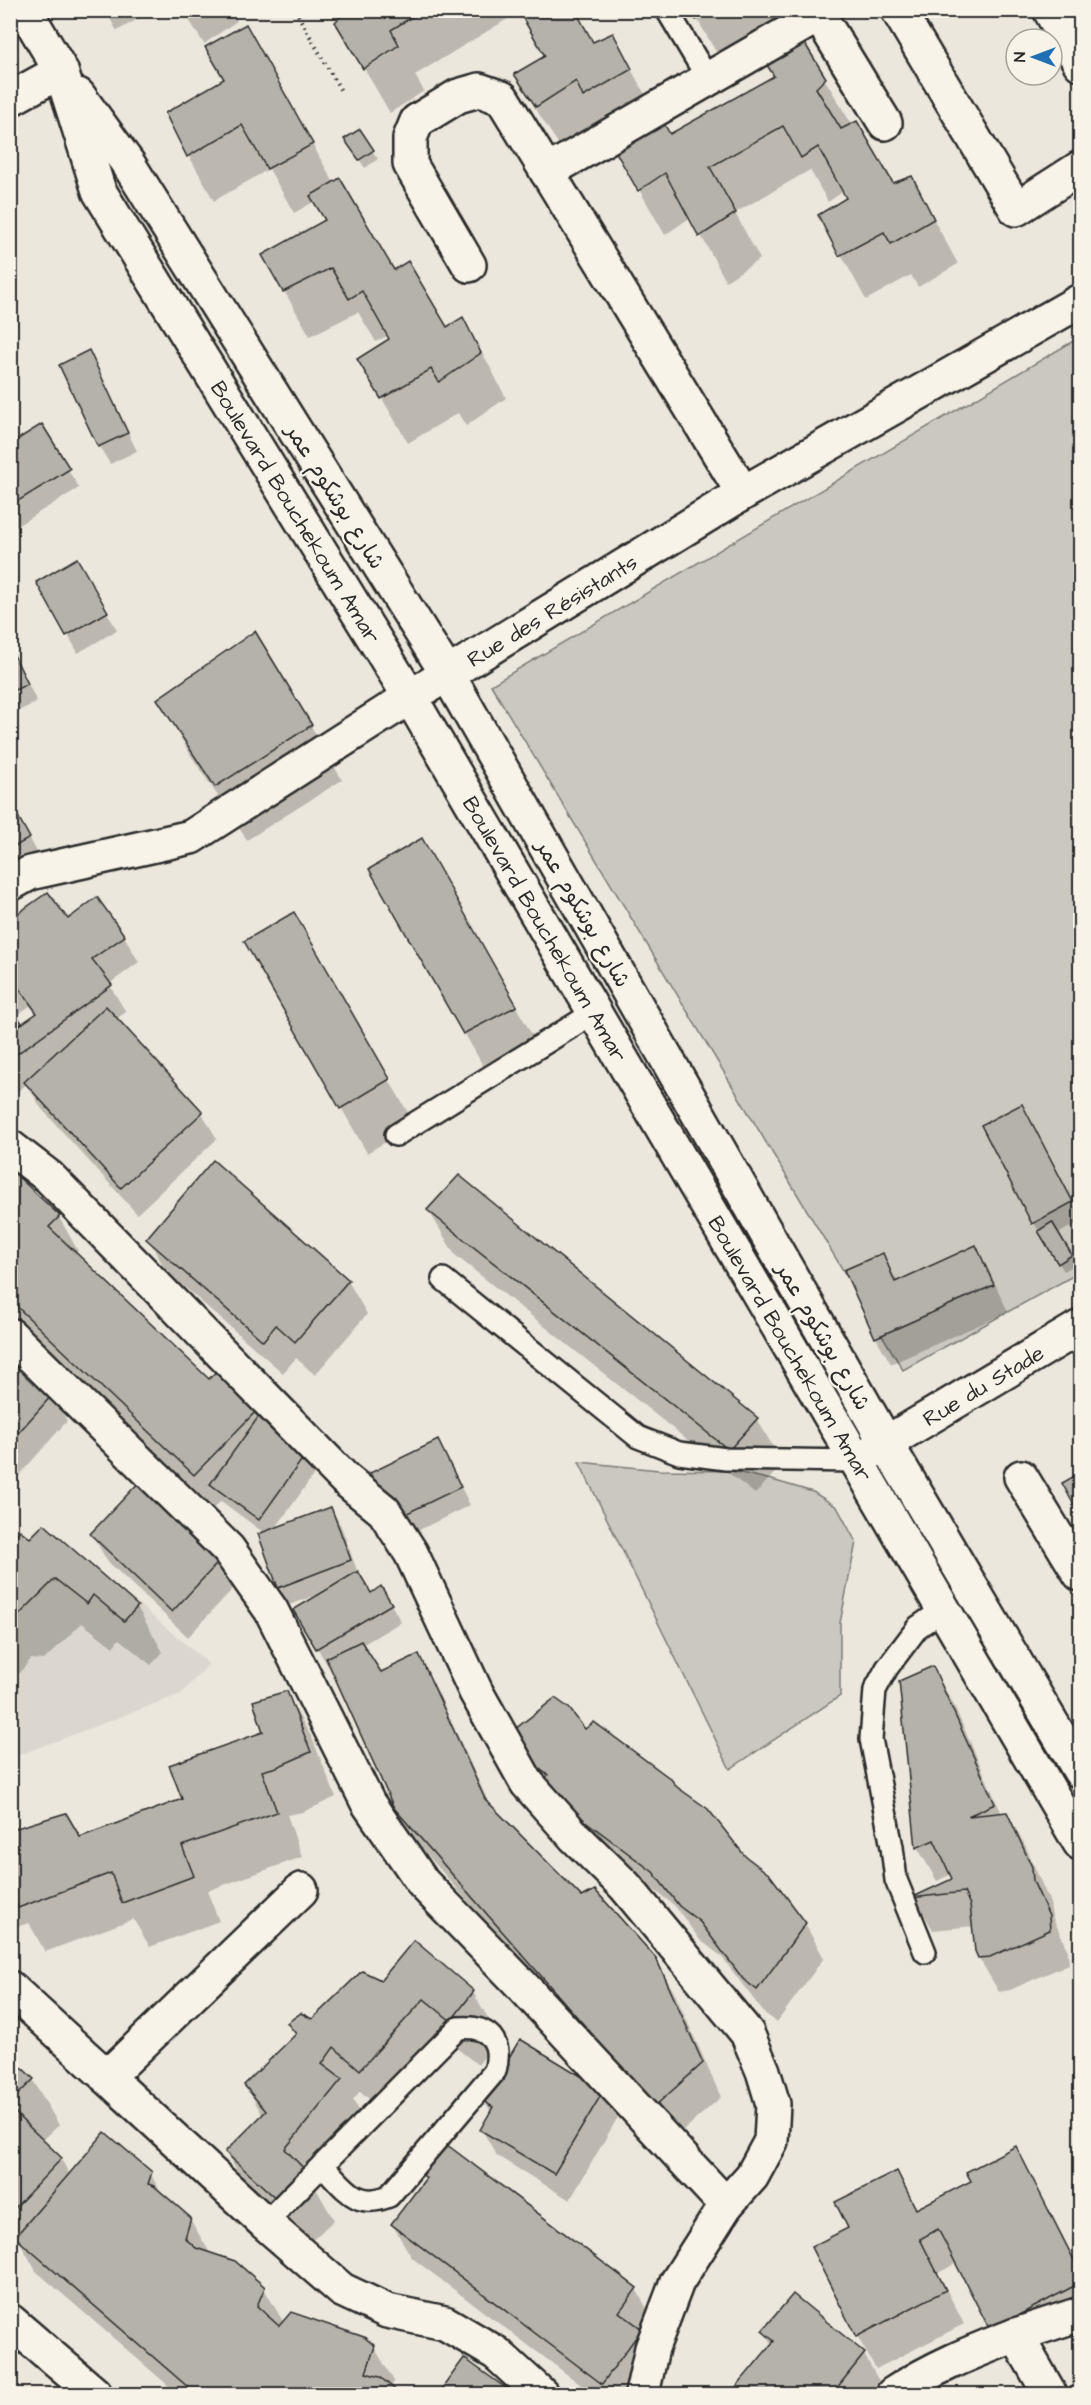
<svg xmlns="http://www.w3.org/2000/svg" width="1091" height="2405" viewBox="0 0 1091 2405" font-family="'Architects Daughter','Playpen Sans Arabic',sans-serif">
<rect width="100%" height="100%" fill="#ebe7dd"/>
<filter id="ink" filterUnits="userSpaceOnUse"><feTurbulence type="fractalNoise" baseFrequency=".0167" numOctaves="2"/><feDisplacementMap in="SourceGraphic" scale="12" xChannelSelector="R" yChannelSelector="G"/><feConvolveMatrix kernelMatrix="1 2 1 2 8 2 1 2 1" color-interpolation-filters="sRGB"/></filter>
<g filter="url(#ink)">
<!-- built -->
<path fill="#dbd7ce" d="M44 1524 209 1664 181 1694 11 1758V1541L20 1530 30 1538Z"/>
<!-- green -->
<g fill="#cbc8bf" stroke="#7b7a75" stroke-width="1.5">
<path d="M10 37C17 48 19 60 11 71Z"/>
<path d="M1080 337V1272L903 1370 491 685Z"/>
<path d="M579 1462 659 1470 732 1471 772 1480 813 1492 837 1507 856 1542 840 1623V1696L730 1769Z"/>
</g>
<!-- shadow -->
<g fill="#0003" fill-rule="evenodd">
<path d="M105 10H154L117 31Z"/>
<path d="M183 10H231L237 21 204 44Z"/>
<path d="M342 10H573L593 44 612 35 656 114 563 151 542 119 516 75 546 57 519 12 415 75 424 91 390 113 337 22 344 15Z"/>
<path d="M692 10H814L799 36 852 125 892 185 911 178 958 264 918 287 911 275 866 300 820 215 848 199 844 191 828 202 810 170 735 213 760 259 726 281 691 217 665 235 615 147 670 136 775 77 763 56 723 64Z"/>
<path d="M271 71 334 183 393 272 446 329 462 319 488 363 506 398 466 426 458 413 408 443 359 359 391 339 389 335 376 342 358 312 310 336 264 256 326 221 315 201 294 213 269 169 214 201 189 156 167 114Z"/>
<path d="M359 131 378 159 365 168 351 148Z"/>
<path d="M88 352 137 451 110 464 99 446Z"/>
<path d="M42 426 79 488 10 530V446Z"/>
<path d="M77 560 117 630 78 653 38 582Z"/>
<path d="M10 647 37 702 10 715Z"/>
<path d="M159 699 311 726 342 780 247 840 190 754Z"/>
<path d="M10 802 48 872 10 892Z"/>
<path d="M371 869 447 884 541 1051 490 1078Z"/>
<path d="M294 914 415 1125 367 1153 246 941Z"/>
<path d="M10 921H67L124 936 139 962 109 984 126 1012 116 1019 202 1113 217 1139 137 1214 41 1108 27 1084 10 1097ZM30 1006 37 1015 22 1026 16 1016Z"/>
<path d="M1032 1123 1080 1217V1222L1057 1234 1076 1264 1064 1271 1034 1223 983 1126Z"/>
<path d="M10 1171 59 1217 78 1251 75 1253 209 1381 218 1372 320 1466 275 1529 331 1509 341 1526 359 1576 371 1595 391 1604 401 1622 362 1645 380 1673 418 1656 437 1690 491 1808 581 1898 655 1959 675 1994 721 2097 675 2138 416 1842 396 1807 330 1664 328 1666 295 1610 320 1594 289 1605 279 1587 264 1533 221 1501 214 1508 10 1314Z"/>
<path d="M459 1177 757 1419 783 1464 755 1494 455 1255 429 1211Z"/>
<path d="M148 1239 348 1281 367 1314 315 1375 296 1358 283 1373 167 1272Z"/>
<path d="M975 1247 990 1273 1008 1312 891 1364 876 1338 846 1271 882 1255 898 1282Z"/>
<path d="M10 1357 52 1395 67 1421 15 1480 10 1476Z"/>
<path d="M438 1442 470 1505 405 1537 372 1474Z"/>
<path d="M1080 1474V1513L1064 1484Z"/>
<path d="M45 1526 137 1607 163 1652 151 1665 119 1639 113 1647 82 1623 44 1660 31 1659 10 1684V1544L30 1540Z"/>
<path d="M92 1534 225 1555 240 1581 188 1637 107 1561Z"/>
<path d="M932 1668 952 1701 1002 1814 1007 1813 1026 1847 1050 1903 1052 1916 1068 1951 1069 1964 1010 1990 999 1992 979 1958 974 1926 933 1930 915 1898 954 1880 952 1874 937 1881 917 1847Z"/>
<path d="M286 1693 312 1738 336 1797 303 1812 287 1815 302 1857 207 1891 219 1921 150 1947 133 1919 45 1952 29 1923 10 1929V1832L80 1839 184 1800 265 1733Z"/>
<path d="M585 1732 676 1788 744 1857 805 1924 824 1958 777 2022 764 2013 721 1956 700 1940 674 1905 561 1820 532 1767Z"/>
<path d="M381 1982 473 1992 499 2037 478 2065 450 2043 387 2114 360 2091 353 2100 367 2124 315 2187 334 2220 306 2246 252 2197 227 2153 263 2116 246 2086 297 2036 289 2023 312 2021Z"/>
<path d="M10 2059 33 2080 59 2125 42 2141 61 2159 70 2175 150 2173 163 2196 190 2219 210 2253 263 2287 284 2323 374 2347 394 2381 391 2389 397 2394H178L36 2271 17 2237 20 2233 10 2222Z"/>
<path d="M603 2091 618 2117 570 2200 497 2156 482 2130 491 2113 485 2101Z"/>
<path d="M1016 2148 1080 2271V2326L1010 2362 957 2263 938 2273 964 2324 876 2369 857 2336 850 2228 896 2173 918 2210 973 2182Z"/>
<path d="M392 2224 636 2289 655 2323 638 2394H593L412 2258Z"/>
<path d="M793 2296 864 2354 879 2381 868 2394H731L772 2345 764 2332Z"/>
<path d="M465 2360 512 2394H440Z"/>
</g>
<!-- building -->
<g fill="#b5b2ab" stroke="#2b2b2b" stroke-width="1.5">
<path d="M340 10H423L391 30 399 45 363 69 335 22 342 15Z"/>
<path d="M518 10H575L593 42 613 33 632 69 583 97 576 81 536 107 514 74 545 56Z"/>
<path d="M690 10H712L696 20Z"/>
<path d="M246 24 313 144 267 169 242 125 187 157 165 113 224 79 205 47Z"/>
<path d="M799 34 826 78 816 88 841 129 857 121 893 183 912 176 934 219 891 244 884 232 839 256 818 215 846 198 818 147 801 158 783 126 710 167 736 213 699 237 665 173 638 191 613 147 661 118 670 134 774 76 761 56Z"/>
<path d="M360 129 374 150 359 160 344 139Z"/>
<path d="M340 178 394 270 408 261 447 327 463 317 481 353 439 382 431 369 381 399 357 359 389 339 362 291 349 299 331 268 283 292 262 255 325 220 310 196Z"/>
<path d="M89 350 128 433 98 447 59 365Z"/>
<path d="M42 424 70 469 10 506V444Z"/>
<path d="M77 558 108 612 66 636 36 582Z"/>
<path d="M255 631 312 725 215 787 157 699Z"/>
<path d="M10 647 28 684 10 692Z"/>
<path d="M10 802 30 838 10 849Z"/>
<path d="M422 838 517 1006 463 1034 369 869Z"/>
<path d="M48 892 68 919 97 897 125 936 92 959 112 985 10 1059V1032L37 1013 14 981 10 983V919Z"/>
<path d="M294 912 390 1079 340 1109 244 941Z"/>
<path d="M10 1006 22 1023 10 1031Z"/>
<path d="M106 1006 203 1112 121 1188 24 1082Z"/>
<path d="M1022 1104 1073 1202 1032 1224 981 1125Z"/>
<path d="M213 1160 349 1280 295 1342 276 1325 263 1341 146 1239Z"/>
<path d="M10 1169 60 1216 49 1227 209 1379 218 1369 259 1408 194 1475 10 1300Z"/>
<path d="M459 1175 758 1418 729 1450 427 1210Z"/>
<path d="M1052 1222 1072 1255 1058 1264 1038 1231Z"/>
<path d="M976 1245 994 1285 875 1338 844 1270 883 1253 895 1282Z"/>
<path d="M10 1355 53 1394 10 1442Z"/>
<path d="M262 1412 311 1447 259 1520 210 1484Z"/>
<path d="M438 1440 461 1487 393 1520 370 1473Z"/>
<path d="M1080 1473V1516L1062 1483Z"/>
<path d="M144 1477 226 1554 172 1612 90 1534Z"/>
<path d="M331 1507 351 1560 278 1588 258 1534Z"/>
<path d="M44 1524 138 1606 124 1621 93 1595 87 1604 55 1579 18 1616 10 1615V1541L20 1530 30 1538Z"/>
<path d="M358 1571 371 1593 381 1586 392 1604 316 1649 293 1610Z"/>
<path d="M361 1641 381 1672 419 1654 485 1799 582 1897 595 1890 656 1958 703 2063 655 2106 394 1808 326 1658Z"/>
<path d="M933 1666 995 1804 968 1816 1007 1812 1032 1867 1033 1881 1049 1916 1050 1930 990 1957 978 1958 975 1951 970 1905 964 1892 911 1898 952 1879 934 1840 916 1848 899 1681Z"/>
<path d="M287 1691 311 1752 277 1767 262 1771 277 1812 182 1846 194 1876 122 1903 111 1873 18 1908 10 1890V1830L66 1813 80 1837 182 1799 169 1765 263 1732 253 1701Z"/>
<path d="M555 1698 569 1708 585 1729 594 1722 671 1779 677 1787 708 1809 745 1856 770 1875 806 1923 757 1990 743 1979 700 1922 679 1906 653 1872 539 1786 548 1775 535 1766 510 1733Z"/>
<path d="M414 1940 474 1991 451 2021 424 1999 360 2070 334 2047 322 2064 342 2079 285 2149 309 2174 280 2202 225 2152 266 2111 244 2085 296 2034 287 2023 301 2013 312 2019 362 1971 381 1980Z"/>
<path d="M520 2039 604 2090 554 2174 480 2130 493 2107 483 2101Z"/>
<path d="M10 2057 34 2079 10 2102Z"/>
<path d="M10 2106 21 2119 62 2158 12 2211 10 2209Z"/>
<path d="M105 2132 152 2172 148 2184 154 2186 191 2218 185 2238 196 2248 235 2261 265 2287 257 2306 279 2326 291 2312 364 2337 375 2346 366 2373 380 2377 400 2394H196L15 2237Z"/>
<path d="M446 2144 637 2288 619 2312 642 2329 602 2384 391 2224 426 2178 423 2175Z"/>
<path d="M1016 2146 1080 2272V2283L990 2330 938 2229 920 2239 946 2290 856 2337 811 2247 848 2228 835 2202 897 2171 916 2209 971 2181 966 2172Z"/>
<path d="M793 2294 865 2353 832 2394H730L774 2341 762 2331Z"/>
<path d="M464 2358 514 2394H438Z"/>
</g>
<g fill="none" stroke-linecap="round" stroke-linejoin="round">
<!-- service casing -->
<g stroke="#2b2b2b" stroke-width="26">
<g id="service">
<path d="M667 10 708 79"/>
<path d="M396 1135 595 1012"/>
<path d="M443 1279 638 1437 679 1453 726 1459 856 1461"/>
<path d="M925 1952 896 1880 892 1847 871 1739 875 1690 887 1668 918 1627 944 1609"/>
<path d="M265 2223 458 2028C489 2025 503 2041 495 2071L389 2196C355 2210 345 2187 322 2165"/>
</g>
</g>
<!-- minor casing -->
<g stroke="#2b2b2b" stroke-width="38">
<g id="minor">
<path d="M898 10 1016 209 1080 168"/>
<path d="M1050 10 1080 63"/>
<path d="M10 99 61 71"/>
<path d="M547 172 819 15 885 123"/>
<path d="M469 265 410 164V138L417 121 458 96 479 90 502 98 743 493"/>
<path id="s1" d="M10 884 30 873 191 837 410 697 743 493 1080 301"/>
<path d="M10 1147 49 1177 345 1479 384 1511 411 1553 476 1692 527 1783 575 1837 625 1886 747 2033 763 2071 773 2104 771 2141 752 2176 726 2205 677 2282 652 2348 642 2394"/>
<path d="M10 1335 228 1549 271 1610 368 1803 423 1883 516 1979 726 2205"/>
<path id="s2" d="M861 1458 1080 1327"/>
<path d="M1021 1477 1080 1574"/>
<path d="M10 1988 107 2077 301 1890"/>
<path d="M107 2077 265 2223 342 2290 387 2311 445 2323 496 2353 541 2394"/>
<path d="M893 2394C932 2368 972 2352 1016 2335"/>
<path d="M1050 2394 1016 2335 1080 2314"/>
</g>
</g>
<!-- tertiary casing -->
<g stroke="#2b2b2b" stroke-width="38">
<g id="tertiary">
<path id="s3" d="M25 10 61 71 99 191 410 697 1080 1843"/>
<path d="M78 95 129 165 448 675 886 1443 1080 1771"/>
</g>
</g>
<!-- primary casing -->
<g stroke="#2b2b2b" stroke-width="38">
<path id="primary" d="M10 2321 95 2394"/>
</g>
<!-- path -->
<path stroke="#2b2b2b" stroke-width="4" stroke-dasharray="1.5 4.5" stroke-linecap="butt" d="M295 10 341 91"/>
<!-- service -->
<use href="#service" stroke="#f7f3e8" stroke-width="21"/>
<!-- minor -->
<use href="#minor" stroke="#f7f3e8" stroke-width="33"/>
<!-- tertiary -->
<use href="#tertiary" stroke="#f7f3e8" stroke-width="33"/>
<!-- primary -->
<use href="#primary" stroke="#f7f3e8" stroke-width="33"/>
</g>
</g>
<g text-anchor="middle" stroke-width="4.5" stroke-linejoin="round" paint-order="stroke">
<!-- street labels -->
<g font-size="22" fill="#2b2b2b" stroke="#f7f3e8">
<text transform="translate(336 496) rotate(58)" y="8">شارع بوشكوم عمر</text>
<text dy="8" stroke="none"><textPath href="#s3" startOffset="573">Boulevard Bouchekoum Amar</textPath></text>
<text dy="8" stroke="none"><textPath href="#s1" startOffset="614">Rue des Résistants</textPath></text>
<text transform="translate(584 913) rotate(60)" y="8">شارع بوشكوم عمر</text>
<text dy="8" stroke="none"><textPath href="#s3" startOffset="1059">Boulevard Bouchekoum Amar</textPath></text>
<text transform="translate(824 1336) rotate(60)" y="8">شارع بوشكوم عمر</text>
<text dy="8" stroke="none"><textPath href="#s3" startOffset="1545">Boulevard Bouchekoum Amar</textPath></text>
<text dy="8" stroke="none"><textPath href="#s2" startOffset="142">Rue du Stade</textPath></text>
</g>
</g>
<!-- margin -->
<rect width="1091" height="2405" fill="none" stroke="#f7f3e8" stroke-width="36"/>
<rect x="18" y="18" width="1055" height="2369" fill="none" stroke="#2b2b2b" stroke-width="2" filter="url(#ink)"/>
<!-- north arrow -->
<g transform="translate(1034 57) rotate(270)"><circle r="28" fill="#f7f3e8" stroke="#a5a39c" stroke-width="1.5"/>
<path d="M0-4.5L10 22L0 15L-10 22Z" fill="#1f6fb2"/>
<text y="-9" font-size="16" font-weight="bold" text-anchor="middle" fill="#2b2b2b">N</text>
</g>
</svg>
